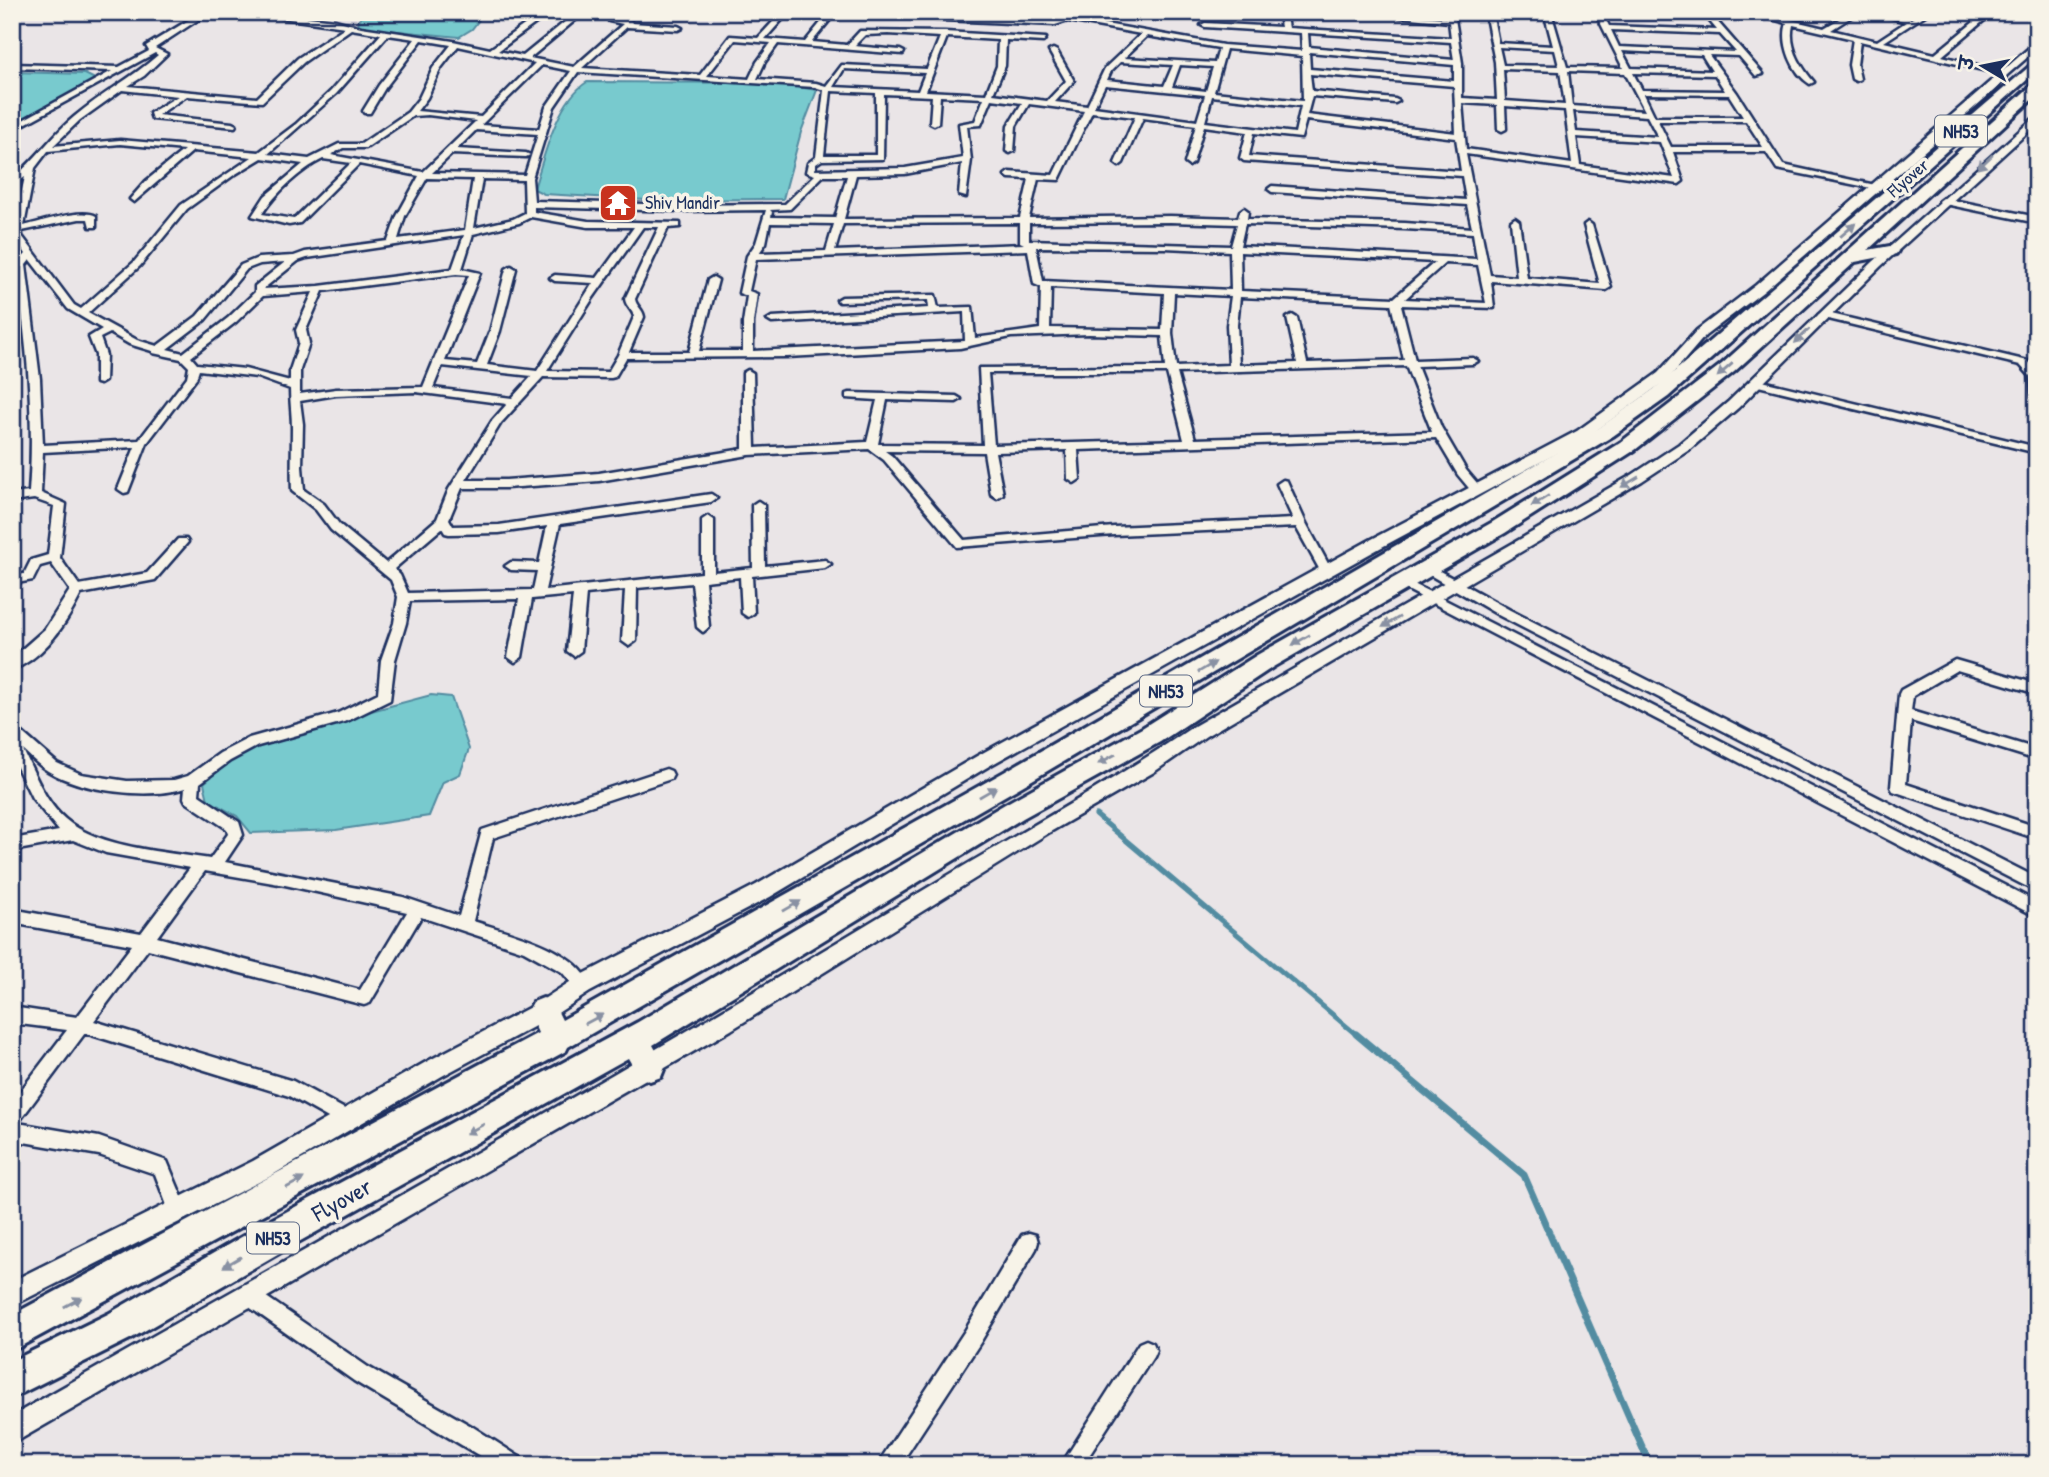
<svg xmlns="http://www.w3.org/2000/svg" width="2049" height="1477" viewBox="0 0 2049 1477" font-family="'Patrick Hand','Playpen Sans Deva',sans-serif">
<rect width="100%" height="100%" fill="#eae5e7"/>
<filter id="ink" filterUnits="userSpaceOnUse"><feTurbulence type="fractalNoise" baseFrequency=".0143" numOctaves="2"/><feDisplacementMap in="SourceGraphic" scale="14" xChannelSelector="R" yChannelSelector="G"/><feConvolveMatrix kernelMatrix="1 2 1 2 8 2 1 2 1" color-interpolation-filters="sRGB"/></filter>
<g filter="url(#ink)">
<!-- water -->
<g fill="#78cace" stroke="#538ca1" stroke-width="2">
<path d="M366 12H485L472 29 459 37 367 28 359 25 358 21Z"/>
<path d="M12 72 85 74 97 80 12 124Z"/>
<path d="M587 82 772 83 817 90 801 132 783 199 647 200 544 194 534 189C544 156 557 101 587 82Z"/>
<path d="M431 695 451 697 469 749 460 774 443 782 429 816 336 830 251 833 237 816 208 800 204 783 235 756 293 732Z"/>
</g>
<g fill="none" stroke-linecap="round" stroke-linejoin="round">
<!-- stream-far1 -->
<path stroke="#538ca1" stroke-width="5" d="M1096 815 1358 1036"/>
<!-- stream -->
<path stroke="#538ca1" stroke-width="7" d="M1356 1034 1524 1175 1650 1465"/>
<!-- minor casing -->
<g stroke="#1b2f5e" stroke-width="5">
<g id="minor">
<path d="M93 12H124L94 16 91 14Z"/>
<path d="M202 12H210L155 48 167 54 144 76 128 86 257 98 298 58 345 27 239 12H264L335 20 361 27 453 41 490 49 543 12H551L498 51 523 56 577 12H585L530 58 574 67 623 24 609 21 616 12H623L618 19 631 21 632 23 678 26 682 28 678 30 627 27 582 68 700 75 730 36 758 38 782 12H789L765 39 805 42 827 15 808 12H863L1055 21C1065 20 1068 12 1078 12L1072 18 1223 45 1302 51 1301 33 1205 27 1201 25 1205 23 1281 27 1278 12H1285L1288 28 1451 38 1449 22 1353 12 1448 18V12H1454L1462 63V98L1497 100 1495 62 1485 12H1492L1498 43 1553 46 1544 12H1551L1567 67 1623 68 1595 12H1602L1609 26 1717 30 1702 12H1709L1763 74 1756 76 1739 56 1709 55 1737 93 1783 165 1880 186 1876 189 1777 169 1766 152H1673L1683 181 1679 184 1466 154 1490 275 1517 277 1511 221 1515 218 1519 221 1527 278 1600 284 1584 225 1588 222 1592 225 1611 287 1606 290 1491 281 1494 308 1401 305 1415 360 1473 358 1478 361 1473 364 1417 366 1441 427 1466 470 1483 490 1481 493H1473L1458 475 1436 438 1078 450 1080 479 1074 483 1068 479 1067 450 995 452 1003 494 997 498 991 494 984 452 885 451 892 456 964 540 1114 527 1293 519 1277 484 1283 480 1287 481 1306 523 1332 571 1326 575 1322 574 1296 527 1114 535 957 547 884 460 869 449 749 455 599 481 506 488H462L449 519 453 526 499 525 711 494 717 498 711 502 560 524 545 590 702 573V520L708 516 714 520V572L753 568 752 505 758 501 764 505 765 566 825 560 831 564 825 568 752 576 754 613 748 617 742 613 740 577 705 581 709 627 703 632 697 627 692 583 637 588 636 641 629 646 622 641 625 590 586 594 581 651 574 656 567 651 573 595 532 599 522 657 515 662 508 657 519 599 410 601 406 623 395 660 390 700 347 721 258 746 230 761 200 783 199 795 239 822 243 835 225 862 403 897 459 916 482 830 666 769 671 771 673 775 671 779 493 838 473 921C510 933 574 947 591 985L589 990 583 992 577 990 562 972 524 951 421 917 370 1003 364 1005 148 949 94 1021 293 1081 352 1113 355 1119 352 1125 346 1128 289 1096 85 1033 18 1123 99 1137 167 1161 187 1209 185 1216 178 1218 171 1216 155 1174 99 1155 12 1140V1102L67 1030 12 1023V1007L77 1017 132 945 12 923V909L141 933 190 868 106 853 73 840 12 851V839L59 831 32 798 12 757V727L17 728 57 763 81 774 127 781 174 780 188 776 220 753 249 738 338 713 378 693 381 660 394 623 398 597 391 580 331 530 316 510 292 491C291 470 292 449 292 428 292 415 290 402 290 389L257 377 199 370 196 379 147 443 128 492 124 493 118 489 135 447 43 452 41 493 66 504 60 558 79 585 147 573 178 539H186L188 542 155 580 81 594C67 623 44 658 12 670V658L45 629 70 590 51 563 40 566 33 580 12 584V576L24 574 31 560 48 555 54 506 34 499 12 502V494L29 492C35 415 26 340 16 264L26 254 12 234 25 177 12 186V179C36 160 51 136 74 117 101 94 132 78 158 55L155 53 12 131V126L112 71 12 68V64L119 67 149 51 146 46ZM834 15 1055 25 1068 21 1141 34 1105 68 1087 106 1055 102 1074 81 1057 51 1053 49 1049 51 1066 81 1047 101 993 94 1005 66 1006 40 1043 42 1046 38 945 32 860 31 847 45 812 42ZM351 29 381 34 331 91 296 124 259 152 120 140 53 146 80 120 122 90 178 96 150 113 152 119 235 127 236 125 232 123 158 115 187 96 262 102 304 62ZM1611 30 1720 34 1736 52 1619 47ZM1308 33 1451 42 1454 60 1309 47ZM888 34 940 37 927 69 842 65 826 86 816 83 757 79 765 62 778 44 903 54 904 52 900 50 854 46 865 35ZM388 35 415 39 379 85 363 111 364 113H370L385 88 422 40 451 45 433 68 419 98 408 112 361 144H339L309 159 268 154 336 94ZM1147 36 1219 48 1215 63 1124 58ZM947 37 998 40 997 66 986 94 926 91ZM735 40 771 43 757 62 749 79 707 76ZM458 46 535 63 481 117 417 111 427 98 441 68ZM1499 47 1555 50 1559 66 1503 65ZM1226 49 1302 56 1303 101 1214 92ZM1622 51 1702 55 1712 71 1631 68ZM1309 52 1454 65V81L1310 69ZM1120 62 1173 65 1164 86 1107 80 1111 71ZM542 65 571 71 546 107 539 129 481 125ZM1180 65 1213 67 1206 91 1172 87ZM844 69 925 73 918 91 833 87ZM1503 69 1560 71 1565 105 1505 101ZM1568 71 1625 73 1645 111 1572 106ZM578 72 815 87 824 90 816 157 808 163 806 172 815 175 785 204 680 205 534 201 532 178 554 107ZM1633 73 1715 75 1725 91 1642 90ZM1310 74 1454 86 1456 133 1307 115 1312 96 1395 103 1399 101 1395 99 1312 91ZM1105 85 1205 95 1197 121 1094 107ZM831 91 876 93V155H824ZM884 94 932 96 930 123 934 125 938 123 940 96 984 98 975 121 959 124 963 158 905 168 815 170 816 164 822 160 883 159ZM1644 94 1729 95 1743 117H1655ZM1212 96 1301 106 1295 133 1205 122ZM992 99 1022 103 1008 126 1006 151 1010 153 1014 151 1016 126 1029 104 1084 111 1053 175 1009 172 1005 175 1009 178 1029 179 1020 218 844 219 856 175 905 174 962 163 959 195 966 197 971 160 967 126 981 125ZM1462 103 1497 105 1498 129 1502 131 1506 129 1505 106 1565 110 1572 164 1466 149ZM1573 111 1647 116 1658 137 1576 132ZM1092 112 1135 117 1115 163 1119 166 1123 163 1143 118 1196 125 1185 163 1189 166 1193 163 1204 126 1247 132 1240 158 1244 161 1462 176 1466 200 1272 186 1268 189 1272 192 1467 205 1472 228 1405 223 1247 219 1248 211 1244 208 1240 211 1238 218 1170 216 1029 218 1038 179 1059 180ZM428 115 476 121 423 172 331 155 343 148H366L413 116ZM1306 120 1456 138 1461 171 1249 156 1254 133 1301 138ZM1658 121H1746L1763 147H1671ZM476 130 538 134 525 175 432 173 452 154 526 157 530 155 526 153 457 149ZM1576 137 1660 142 1674 178 1580 165ZM120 144 184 150 146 181 130 199 134 202 193 151 252 157 181 205 134 262 81 309 74 305 22 236V231L79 219H88L90 227H96V216C82 208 41 222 24 226L35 168 48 151ZM262 158 303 164 265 196 252 216 289 225 300 223 359 164 419 176 397 216 388 241 305 252 294 256 258 258 241 265 197 316 157 346 137 340 88 313 140 266 187 209 234 175ZM323 159 351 163 294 219 262 214C276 193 300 170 323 159ZM823 176H847L835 218 771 217 772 212 770 210 790 209ZM427 178 473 179 465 230 398 239 405 216ZM482 179 524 180 525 213 513 219 474 228ZM534 207 680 211 766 210 756 243 747 256 739 293 747 296 743 323V351H699L718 280 713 277 708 280 689 352H629L644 317C643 309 636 306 635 299L668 228 680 227V223L588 221 534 212ZM531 217 588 227H634L597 278 555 275 550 278 555 281 593 283 537 371 487 365 500 331 516 269 511 266 506 269 490 331 477 364 445 361 480 273 462 269 473 234 519 223ZM1170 222 1237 224 1231 246 1029 240V223ZM770 223 834 224 826 251 759 253 766 243ZM1020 223V242L1024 244 835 251 843 224ZM1245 224 1405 229 1473 233 1477 259 1240 246ZM643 227H659L625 299C626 307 633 310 634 317L618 355 608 372 547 371 593 298ZM464 235 452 269 319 286 263 289 298 261 307 258ZM1036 247 1165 248 1230 251 1231 290 1043 281ZM1028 250 1034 284 1041 287 1040 329 975 338 972 307 938 308 935 295 842 297 837 300 839 302 928 300 929 308 772 317 767 320 772 323 964 312 965 341 753 351V323L757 294 749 291 756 259ZM1240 252 1435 262 1394 298 1241 291ZM30 260 68 309 102 329 89 337 96 355V383L100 384 105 381 106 355 100 338 110 333 129 344 152 351 153 353 181 359 189 367 187 377 139 440 43 445 40 379 26 265ZM285 262 255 286V292L228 318 183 353 167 349 205 320 247 269 260 264ZM1445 263 1478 265 1486 303 1405 299ZM456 274 469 275 423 387 336 389 300 394V370L309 343 306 330 323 291ZM1051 287 1164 293 1162 330 1050 328ZM313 292 296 330 299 343 290 370V381L245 369 197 364 191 357 236 322 263 296ZM1174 293 1231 296 1227 325 1229 365 1176 367 1172 333ZM1240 297 1391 304 1404 360 1307 363 1297 318 1292 315 1287 318 1297 363 1239 365 1237 325ZM1089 334 1162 336 1165 367 979 368 983 445 878 444 887 400 956 402 961 399 956 396 850 393 846 394V398L877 400 867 442 755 448 753 373 748 370 743 373V449L599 473 506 480H466L501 423 543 377 611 378 615 377 626 358 787 357 960 348 1011 337ZM442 366 532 376 512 398 433 388ZM1406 366 1432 432 1195 439 1177 373ZM988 373H1167L1184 440 994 445ZM416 392 507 404 492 421 449 489 437 519 386 563 339 524 324 504 304 490 302 467 303 424 300 401 336 395ZM547 526 539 563 511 562 505 566 511 570 537 571 533 590 408 593 400 575 394 569 442 528 445 533 449 534 499 533ZM23 750C31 757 39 766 48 771 81 791 148 800 185 788L184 798 186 802 227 829 228 834 210 859C168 852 98 848 65 819 45 802 35 774 23 750ZM205 871 285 885 407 912 360 990 157 937Z"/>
<path d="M1745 12H1758L1824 28 1851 12H1859L1831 30 1877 41 1906 22 1873 12H1885L1911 19 1922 12H1930L1884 42 1935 54 1986 12H1994L1942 56 2008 73 2004 75 1860 41 1857 65 1860 79 1856 81 1852 79 1849 65 1853 39 1793 25C1788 46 1800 66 1814 82L1810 84C1793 74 1780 43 1787 23Z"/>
<path d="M1943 198 2037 217V223L1940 203 1939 201Z"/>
<path d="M1823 312 2028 361 2037 371V401L2032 398 2030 376 2020 365 1820 317 1818 315Z"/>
<path d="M1754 379 2037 447V453L1750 384 1749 382Z"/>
<path d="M1427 564 1510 610 2037 878V892L1500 616 1423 571 1421 568 1423 565Z"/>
<path d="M1402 578 2037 902V917L1398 585 1396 582 1398 579Z"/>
<path d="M1955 660 2037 684V694L1957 670 1913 696 1911 711 2037 749V760L1911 721 1906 784 2037 827V839L1893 791 1891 787 1899 694 1901 690Z"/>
<path d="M1029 1233 1036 1235 1038 1242 1036 1249 980 1343 900 1465H877L966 1329 1022 1235Z"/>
<path d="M249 1285 368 1367 473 1427 521 1458 524 1465H495L354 1381 242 1302 239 1295 242 1288Z"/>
<path d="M1146 1340 1153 1343 1156 1350 1153 1357 1083 1465H1061L1139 1343Z"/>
</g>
</g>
<!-- tertiary casing -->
<g stroke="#1b2f5e" stroke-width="5">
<g id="tertiary">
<path d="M2037 41V49L2007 75 1999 86 1764 291 1705 336 1668 379 1587 437 1380 548 989 766 770 897 590 992 550 1018 442 1076 269 1177 12 1306V1281L253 1161 426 1062 536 1004 576 978 756 885 977 756 1370 540 1577 431 1658 373 1697 330 1756 285Z"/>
<path d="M2037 115V124L1881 266 1738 408 1689 450 1642 481 1206 736 1154 772 1050 832 731 1030 12 1444V1416C313 1245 616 1077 912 897 1006 840 1103 788 1194 726L1632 475 1679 444 1728 402 1873 262Z"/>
</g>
</g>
<!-- trunk casing -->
<g stroke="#1b2f5e" stroke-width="6">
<g id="trunk">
<path d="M2037 60V71L1668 397 1613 436 1022 786 568 1047 566 1051 12 1351V1315L538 1033 528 1011 533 1002 543 998 553 1002 562 1020 1004 772 1599 428 1654 389Z"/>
<path d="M2037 84V95L1868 250 1890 246 1898 251 1896 254 1855 262 1734 372 1635 450 1505 533 1273 667 1160 742 1023 818 653 1045 665 1067 661 1077 650 1081 639 1077 628 1058 295 1244 132 1338 12 1398V1361L108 1314 271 1220 638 1022 1005 804 1142 728 1257 655 1491 523 1621 442 1722 364 2032 85Z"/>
</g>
</g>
<!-- minor -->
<use href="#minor" fill="#f7f3e8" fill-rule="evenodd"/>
<!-- tertiary -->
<use href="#tertiary" fill="#f7f3e8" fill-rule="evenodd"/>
<!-- trunk -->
<use href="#trunk" fill="#f7f3e8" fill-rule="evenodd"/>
</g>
<!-- one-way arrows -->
<defs><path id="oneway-solid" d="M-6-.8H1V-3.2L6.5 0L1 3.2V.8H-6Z" transform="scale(1.75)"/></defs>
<g fill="#8991a3">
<use href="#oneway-solid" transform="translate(1985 162) rotate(137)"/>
<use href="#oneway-solid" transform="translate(1848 230) rotate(-41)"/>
<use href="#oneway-solid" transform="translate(1802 336) rotate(136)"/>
<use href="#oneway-solid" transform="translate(1725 370) rotate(139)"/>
<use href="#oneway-solid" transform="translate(1630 482) rotate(149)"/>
<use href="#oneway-solid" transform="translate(1540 501) rotate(148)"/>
<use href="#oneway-solid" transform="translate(1391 622) rotate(150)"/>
<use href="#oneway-solid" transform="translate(1301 640) rotate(150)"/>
<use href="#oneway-solid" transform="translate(1207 667) rotate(-31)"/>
<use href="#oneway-solid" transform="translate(1107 759) rotate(151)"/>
<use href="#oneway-solid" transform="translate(988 792) rotate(-30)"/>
<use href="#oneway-solid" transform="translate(792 906) rotate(-30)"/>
<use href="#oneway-solid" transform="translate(594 1019) rotate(-29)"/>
<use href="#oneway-solid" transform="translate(475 1129) rotate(152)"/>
<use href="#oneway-solid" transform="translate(295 1183) rotate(-29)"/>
<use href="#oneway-solid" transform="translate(232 1262) rotate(150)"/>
<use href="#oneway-solid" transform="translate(73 1302) rotate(-28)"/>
</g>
</g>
<!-- icons -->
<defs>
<g id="temple-square" transform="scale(2.0125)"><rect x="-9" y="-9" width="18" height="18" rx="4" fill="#c8321e" stroke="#f7f3e8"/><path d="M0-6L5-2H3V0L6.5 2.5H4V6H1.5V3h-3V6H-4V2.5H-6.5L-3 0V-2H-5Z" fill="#fff"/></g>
</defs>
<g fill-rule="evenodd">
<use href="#temple-square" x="618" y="203"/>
</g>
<g text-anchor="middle" stroke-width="7" stroke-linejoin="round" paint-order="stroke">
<!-- far-street labels -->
<g font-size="18" fill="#1b2f5e" stroke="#f7f3e8">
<text transform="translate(1908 178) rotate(-41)" y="6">Flyover</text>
</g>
<!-- far-poi labels -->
<g font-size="18" fill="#1b2f5e" stroke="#f7f3e8" text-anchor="start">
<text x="645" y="209">Shiv Mandir</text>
</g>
<!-- shield labels -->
<g fill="#f7f3e8" stroke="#5d6a87" stroke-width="2">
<rect x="1935" y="115.5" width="52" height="31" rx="5"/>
<rect x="1140" y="675.5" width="52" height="31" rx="5"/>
<rect x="247" y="1222.5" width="52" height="31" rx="5"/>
</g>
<g font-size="19" font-weight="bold" fill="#1b2f5e">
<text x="1961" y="138">NH53</text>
<text x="1166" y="698">NH53</text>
<text x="273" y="1245">NH53</text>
</g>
<!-- near-street labels -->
<g font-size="24" fill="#1b2f5e" stroke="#f7f3e8">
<text transform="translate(342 1200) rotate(-29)" y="8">Flyover</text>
</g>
</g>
<!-- margin -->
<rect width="2049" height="1477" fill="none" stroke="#f7f3e8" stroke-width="42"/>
<rect x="21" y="21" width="2007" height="1435" fill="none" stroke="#1b2f5e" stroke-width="2.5" filter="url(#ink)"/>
<!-- north arrow -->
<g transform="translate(1983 66) rotate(280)" stroke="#f7f3e8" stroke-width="5" paint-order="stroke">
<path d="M0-5L12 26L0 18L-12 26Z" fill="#1b2f5e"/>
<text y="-10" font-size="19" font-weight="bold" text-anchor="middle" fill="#1b2f5e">उ</text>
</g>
</svg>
